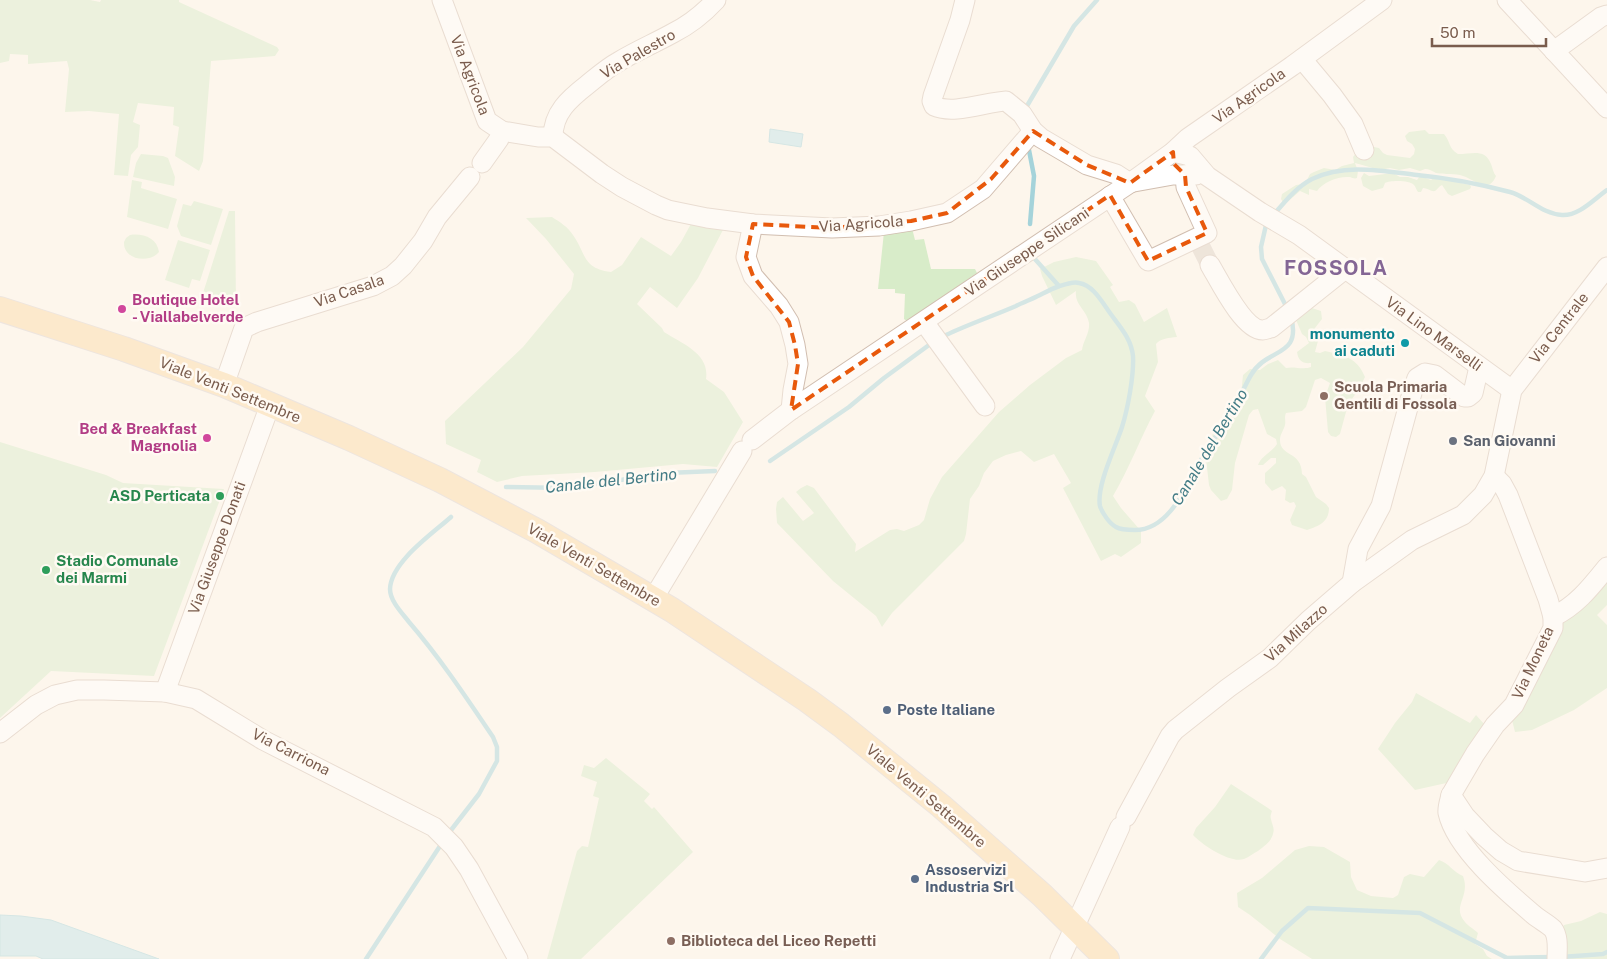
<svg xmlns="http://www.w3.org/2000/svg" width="1607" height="959" viewBox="0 0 1607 959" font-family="'Public Sans',sans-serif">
<rect width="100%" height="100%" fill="#fdf6ec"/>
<!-- green -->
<g fill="#d8ecc9">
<path d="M0 0H90L100 2 101 0H179V2L277 47 279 50 275 56 211 61 203 161 199 171 175 156 179 127 173 125 174 107 138 103 133 122 140 125 138 147 131 155 128 176 114 175 119 114 89 111 65 112 69 69 67 61 28 64V55L10 54 9 61 0 63Z"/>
<path d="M1425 130 1429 134H1444C1451 142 1448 148 1458 154 1472 154 1485 148 1491 164 1493 169 1493 172 1496 176 1489 194 1475 180 1463 176 1455 173 1445 175 1436 173 1432 171 1429 169 1425 169L1420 171 1410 168 1399 170 1390 168 1380 170 1355 163 1358 171 1357 178C1355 179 1352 178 1350 177 1338 176 1323 182 1317 191L1309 189V195L1300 191 1286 203 1284 204 1281 199 1282 194 1296 185 1304 184 1306 182 1310 174 1314 172 1324 168 1335 170 1342 166 1354 163 1353 157 1358 151 1374 147 1379 148 1383 153 1387 155 1410 158 1414 154 1415 149 1412 144 1407 141 1405 136 1409 132Z"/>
<path d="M141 154 163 156 168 158 175 177 174 186 133 177 136 163Z"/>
<path d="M1364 173 1369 176 1393 173 1400 177H1408L1417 180 1420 176 1431 180 1435 177 1440 176 1447 180 1470 185 1471 187 1470 189 1452 196 1448 194 1442 185C1439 186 1437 190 1435 191 1432 192 1427 188 1423 188L1421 192H1418C1416 190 1416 187 1414 185 1410 180 1390 180 1385 183L1383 188 1372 191 1363 186 1361 178Z"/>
<path d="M132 180 142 182 141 188 177 199 168 229 127 217Z"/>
<path d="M194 201 223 209 211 245 181 236 177 226 183 204 191 206Z"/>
<path d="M229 211H235L236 303 203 293Z"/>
<path d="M552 217C560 222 568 227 573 235 587 255 582 268 611 272L622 265 641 237 671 256 681 242 692 222 724 228 698 278 677 308 650 287 637 304 662 328 664 332C683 344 710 354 706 379L724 392 743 422 717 467 683 464 595 472 522 476 497 482 477 472 481 460 446 444 445 421 523 347 571 289 574 274 546 239 526 218Z"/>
<path d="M912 228 915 240 924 239 931 269H975L977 273 907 321 904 319 905 294 895 293V289H878L884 232Z"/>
<path d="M130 235C143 233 157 238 159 252 149 264 123 260 124 242L126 238Z"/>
<path d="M178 240 210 250 200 281 192 279 189 288 165 280Z"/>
<path d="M1076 257 1096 261 1113 285 1110 287 1119 302 1129 300 1135 304 1144 322 1167 308 1177 337C1169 338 1161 338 1156 344L1158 362 1145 396 1155 411C1140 439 1129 469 1113 496L1121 508 1141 531V543L1121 557 1115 554 1101 561 1063 488 1071 483 1054 454 1034 462 1021 451 1006 455 993 461 984 473 979 486 970 499 966 534 964 541 892 613 882 627 876 616 833 581 777 523 776 509 777 502 783 497 803 521 814 513 796 492 801 488 807 485 814 488 856 544 855 552 890 530 897 529 904 531 919 525 924 520 930 499 942 477 999 412 1030 385 1066 358 1082 350C1083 341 1090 333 1089 323 1087 310 1074 305 1076 291L1056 305 1042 276 1040 269 1054 262Z"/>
<path d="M1312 308 1321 311 1322 319 1315 328 1318 341 1315 352 1320 353 1325 351C1343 355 1357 357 1365 377L1358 391 1351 400 1346 412 1340 434 1336 437 1331 436 1328 432 1325 397 1330 383 1321 378 1315 380 1306 407 1302 411 1286 413C1284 418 1286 421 1285 425 1284 430 1280 434 1280 440 1280 457 1302 451 1302 474L1306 477 1316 497 1326 504 1329 508C1329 522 1319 526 1307 530L1292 525 1290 520 1296 506 1294 502 1290 503 1285 500 1286 490 1282 486 1272 491 1265 483V473L1276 463V458H1271L1263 465H1258C1261 456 1272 452 1277 444L1276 439 1267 434 1258 409 1253 410 1249 415 1235 463 1232 490 1227 499 1221 501 1211 490 1209 485 1206 459 1214 429 1217 424 1225 419 1228 410 1238 399 1241 395 1243 375 1250 369 1260 370 1268 364 1278 360 1286 368C1294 366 1303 370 1311 367V363C1302 364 1298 360 1297 352L1309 343 1306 337 1302 334 1296 320 1307 310Z"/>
<path d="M0 442 106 475 123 483 224 489 154 676 51 671 0 718Z"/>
<path d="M1607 574V605L1597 615 1607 625V688L1574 710 1532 730 1515 732 1511 716 1562 621 1580 611 1592 597Z"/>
<path d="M1416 693 1470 723 1476 715 1485 725 1451 782 1415 790 1378 749 1395 723 1412 702Z"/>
<path d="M606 758 650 794 644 801 652 809 654 807 693 852 581 959H547L577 851 582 846 588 847 599 798 593 796 597 782 581 776 584 765 594 768Z"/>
<path d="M1231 784 1268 808 1272 811C1271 814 1270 817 1271 819 1272 825 1275 828 1273 834 1271 842 1264 846 1258 851 1254 853 1249 857 1244 859 1231 864 1202 845 1193 835L1196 828 1215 807Z"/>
<path d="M1309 846 1324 847 1350 862 1351 877 1357 890 1371 896 1393 898 1398 895 1404 877 1410 874 1424 877 1439 860C1449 863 1453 872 1463 876 1471 897 1451 906 1465 922 1468 926 1474 929 1478 933L1475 944 1483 949 1487 956 1492 959H1312L1280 939 1250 915 1238 907 1237 893 1262 878 1295 850Z"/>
<path d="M1600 912 1607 914V959H1563L1562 930 1564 925 1581 921Z"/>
</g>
<!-- water -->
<g fill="#bfe3e8" stroke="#a5d3da">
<path d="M770 129 803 134 801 147 769 142Z"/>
<path d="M0 915 21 916 51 920 159 959H43L36 956H0Z"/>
</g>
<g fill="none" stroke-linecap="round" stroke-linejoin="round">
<!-- stream -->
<g stroke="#a5d3da" stroke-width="4.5">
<path d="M1024 111 1074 26 1097 0"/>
<path d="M1028 145 1034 176 1030 224"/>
<path d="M1276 212C1287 199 1297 187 1312 179 1345 163 1383 171 1417 175 1448 178 1480 184 1510 192 1528 197 1542 214 1562 215 1579 216 1594 199 1607 190"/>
<path d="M1266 225 1261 247 1262 259 1286 306"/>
<path d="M1034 258 1059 286"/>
<path d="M946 335C969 324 993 316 1016 306 1024 302 1032 299 1040 295 1046 292 1051 289 1057 287 1063 285 1073 281 1079 283 1093 285 1102 302 1110 313 1120 327 1131 338 1133 356 1134 375 1128 408 1122 427 1116 446 1096 486 1100 506 1102 513 1110 524 1116 527 1121 530 1129 530 1135 530 1172 530 1189 479 1205 453 1213 439 1224 426 1232 412 1239 400 1244 387 1251 375 1267 347 1302 358 1291 317"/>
<path d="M770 461 849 407 884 378 929 345"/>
<path d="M506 487 568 488 667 473 715 471"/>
<path d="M448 834 479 794 497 761V747L493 737C466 697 440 658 409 622 402 613 390 601 390 589 391 562 432 534 451 517"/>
<path d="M1561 957 1603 954 1607 952"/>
<path d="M366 959 442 843"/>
<path d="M1261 959 1282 931 1308 908 1420 913 1507 958 1552 957"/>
</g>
<!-- minor-tunnel -->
<path stroke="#dcd0c4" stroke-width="19" stroke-dasharray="19 9" stroke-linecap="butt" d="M1200 245 1210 265"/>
<!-- minor casing -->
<g stroke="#d1beb0" stroke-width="21">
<g id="minor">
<path d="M442 0 487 121 502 131 538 137H553L602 174 622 187 656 205 668 210 707 218 753 224 832 228 879 226 911 221 947 213 983 189 1033 131"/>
<path d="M965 0 960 20 933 96 932 101 934 106C953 115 986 102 1006 101L1022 114 1033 131 1041 138 1087 165 1116 174 1130 183"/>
<path d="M1507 0 1607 108"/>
<path d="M1554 51 1601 17 1607 15"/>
<path d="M1302 59 1332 95 1353 124 1364 150"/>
<path d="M553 137C553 113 569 99 587 85 597 77 607 68 618 62 636 51 655 43 673 33 689 25 704 13 716 0"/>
<path d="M1173 152 1190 156 1207 176 1260 212 1299 235 1512 390"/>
<path d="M482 163 499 139 502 131"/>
<path d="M1134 182 1173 175H1196"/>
<path d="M1110 196 1148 261 1207 233 1186 187 1185 175"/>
<path d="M753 224 746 257 753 276 779 306 789 322 795 345 798 364 793 390 791 410"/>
<path d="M1210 265C1219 280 1244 331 1263 330 1264 330 1270 328 1271 328L1345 269"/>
<path d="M924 322 985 406"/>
<path d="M224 385 244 328 257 322 373 286 392 276 403 266 423 241 437 217 470 177"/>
<path d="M752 440 791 410 1130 183 1173 152 1188 138 1292 66 1382 0"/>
<path d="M1494 476 1502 484 1508 495 1548 599 1553 617V628L1514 705 1495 725 1475 754 1451 795 1465 816 1484 836 1501 851 1518 861 1585 872 1607 868"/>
<path d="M1352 583 1358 549 1381 506 1412 393 1417 378 1425 373 1435 375 1464 397H1468L1473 393 1479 367"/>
<path d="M653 599 742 451"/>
<path d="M1553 617C1577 605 1590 588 1607 567"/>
<path d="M165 692 270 405"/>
<path d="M0 733 36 705 55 695 77 690H104L165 692 196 699 263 740 434 827 454 847 469 869 518 959"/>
<path d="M1451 795C1450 800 1447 808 1448 813 1456 849 1507 892 1534 915 1540 920 1548 924 1553 929 1559 937 1557 950 1557 959"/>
<path d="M1126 817 1170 736 1175 730 1228 688 1270 658 1308 621 1352 583 1412 540 1463 515 1483 495 1494 476 1512 390 1607 267"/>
<path d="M1060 959 1120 827"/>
</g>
</g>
<!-- major casing -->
<g stroke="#dad1cd" stroke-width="26">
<path id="major" d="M0 309 124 349 224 385 349 438 440 480 537 531 638 590 672 610 807 700 841 725 941 806 1042 895 1107 959"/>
</g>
<!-- minor -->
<use href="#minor" stroke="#fff" stroke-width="19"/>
<!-- major -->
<use href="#major" stroke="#fbd9a5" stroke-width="24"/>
</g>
<!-- marked area -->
<path d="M0 0H1607V959H0ZM1033 131 1087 165 1130 183 1173 152 1174 164 1185 175 1186 187 1207 233 1148 261 1110 195 791 410 798 364 795 345 789 322 753 276 746 257 753 224 832 228 911 221 947 213 991 179Z" fill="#fdf6ec" fill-opacity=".55" fill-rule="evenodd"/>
<path fill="none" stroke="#e8590c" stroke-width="4" stroke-dasharray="10 6" stroke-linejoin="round" d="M1033 131 1087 165 1130 183 1173 152 1174 164 1185 175 1186 187 1207 233 1148 261 1110 195 791 410 798 364 795 345 789 322 753 276 746 257 753 224 832 228 911 221 947 213 991 179Z"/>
<!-- markers -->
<g fill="#d1479c" stroke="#fffaf3" stroke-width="2">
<circle cx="122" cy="309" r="5"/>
<circle cx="207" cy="438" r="5"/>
</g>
<circle fill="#0f9aa8" stroke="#fffaf3" stroke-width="2" cx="1405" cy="343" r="5"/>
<g fill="#8d6e63" stroke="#fffaf3" stroke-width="2">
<circle cx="1324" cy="396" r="5"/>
<circle cx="671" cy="941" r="5"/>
</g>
<circle fill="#6b7280" stroke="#fffaf3" stroke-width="2" cx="1453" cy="441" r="5"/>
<g fill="#2e9e5b" stroke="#fffaf3" stroke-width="2">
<circle cx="220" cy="496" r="5"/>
<circle cx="46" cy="570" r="5"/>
</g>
<g fill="#5c6f8a" stroke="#fffaf3" stroke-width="2">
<circle cx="887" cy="710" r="5"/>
<circle cx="915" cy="879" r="5"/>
</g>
<g text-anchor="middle" stroke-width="5" stroke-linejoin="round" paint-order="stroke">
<!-- street labels -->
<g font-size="15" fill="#7a5c4d" stroke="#fffaf3">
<text transform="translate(638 54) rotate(-30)" y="5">Via Palestro</text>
<text transform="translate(470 75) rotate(69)" y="5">Via Agricola</text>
<text transform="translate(1249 96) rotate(-35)" y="5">Via Agricola</text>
<text transform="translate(861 224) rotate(-4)" y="5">Via Agricola</text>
<text transform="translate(1027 252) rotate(-34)" y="5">Via Giuseppe Silicani</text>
<text transform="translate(349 291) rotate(-19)" y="5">Via Casala</text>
<text transform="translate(1559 328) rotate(-52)" y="5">Via Centrale</text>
<text transform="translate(1434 334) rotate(36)" y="5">Via Lino Marselli</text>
<text transform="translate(230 390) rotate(22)" y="5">Viale Venti Settembre</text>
<text transform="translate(217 548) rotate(-70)" y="5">Via Giuseppe Donati</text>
<text transform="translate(594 565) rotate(30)" y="5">Viale Venti Settembre</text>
<text transform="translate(1296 633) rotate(-42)" y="5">Via Milazzo</text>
<text transform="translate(1533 663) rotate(-65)" y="5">Via Moneta</text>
<text transform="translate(291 752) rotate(27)" y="5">Via Carriona</text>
<text transform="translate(926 796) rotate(40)" y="5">Viale Venti Settembre</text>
</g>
<!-- hotel labels -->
<g font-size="15" font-weight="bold" fill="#b23c85" stroke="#fffaf3" text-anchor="start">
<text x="132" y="305">Boutique Hotel<tspan x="132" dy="17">- Viallabelverde</tspan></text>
<text x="197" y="434" text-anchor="end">Bed &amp; Breakfast<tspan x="197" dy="17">Magnolia</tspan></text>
</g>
<!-- culture labels -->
<g font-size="15" font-weight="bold" fill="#0d838f" stroke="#fffaf3" text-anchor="end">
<text x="1395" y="339">monumento<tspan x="1395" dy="17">ai caduti</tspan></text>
</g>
<!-- education labels -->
<g font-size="15" font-weight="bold" fill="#785e54" stroke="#fffaf3" text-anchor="start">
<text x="1334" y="392">Scuola Primaria<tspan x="1334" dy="17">Gentili di Fossola</tspan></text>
<text x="681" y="946">Biblioteca del Liceo Repetti</text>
</g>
<!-- worship labels -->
<g font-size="15" font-weight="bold" fill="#5b616d" stroke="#fffaf3" text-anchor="start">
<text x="1463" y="446">San Giovanni</text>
</g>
<!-- leisure labels -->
<g font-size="15" font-weight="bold" fill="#27864d" stroke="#fffaf3" text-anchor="end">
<text x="210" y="501">ASD Perticata</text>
<text x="56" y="566" text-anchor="start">Stadio Comunale<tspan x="56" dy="17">dei Marmi</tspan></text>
</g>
<!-- service labels -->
<g font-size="15" font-weight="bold" fill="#4e5e75" stroke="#fffaf3" text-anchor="start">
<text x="897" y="715">Poste Italiane</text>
<text x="925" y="875">Assoservizi<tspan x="925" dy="17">Industria Srl</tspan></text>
</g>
<!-- water labels -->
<g font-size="16" font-style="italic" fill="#437c86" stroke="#fffaf3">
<text transform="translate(1209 447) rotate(-59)" y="6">Canale del Bertino</text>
<text transform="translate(611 480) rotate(-6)" y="6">Canale del Bertino</text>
</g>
<!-- district labels -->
<g font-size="20" font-weight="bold" letter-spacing="1" fill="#846695" stroke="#fffaf3">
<text x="1336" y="275">FOSSOLA</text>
</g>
</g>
<!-- scale -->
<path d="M1432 38v8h114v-8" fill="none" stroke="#7a5c4d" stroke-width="2.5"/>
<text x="1440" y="38" font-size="15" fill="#7a5c4d" stroke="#fffaf3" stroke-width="4" paint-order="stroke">50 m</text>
</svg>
